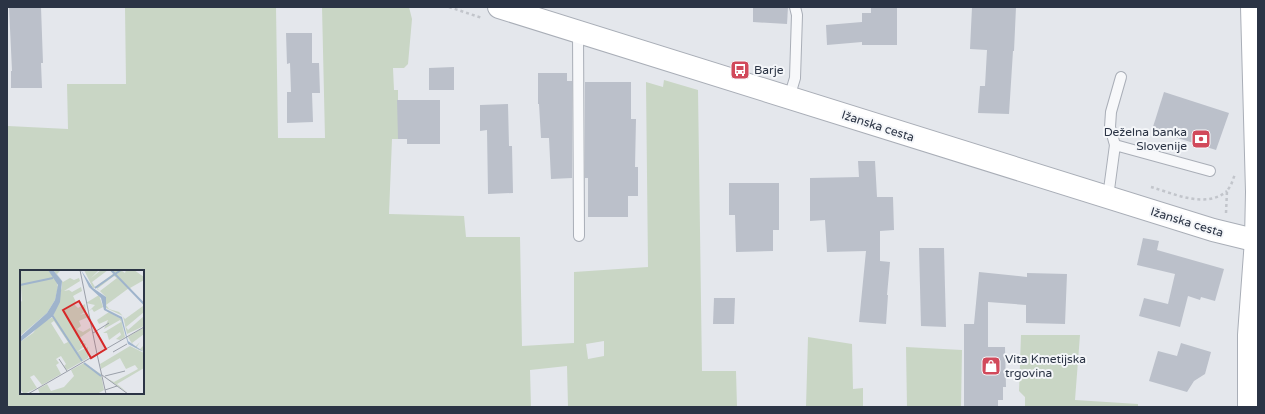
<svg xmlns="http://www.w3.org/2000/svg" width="1265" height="414" viewBox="0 0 1265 414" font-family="'Varela Round',sans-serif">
<rect width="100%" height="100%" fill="#e4e7ec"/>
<!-- green -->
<g fill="#c9d6c5" fill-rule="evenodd">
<path d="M125 7H276L278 138H325L322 7H409L412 19 408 64 404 68H393L394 90H398V139H392L389 214 464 216 466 237H520L522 346 574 343V272L648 267 646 82 663 87 664 80 698 90 702 371H736L737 407H568L567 366 530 370 531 407H7V100L8 126 68 129 67 84H126ZM21 271H143V393H21ZM604 341V356L588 359 586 344Z"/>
<path d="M1021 335H1080L1075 400 1138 404V407H1025V397L1019 391Z"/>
<path d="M808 337 852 344 853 389 863 388V407H806Z"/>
<path d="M906 347 962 350 961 407H907Z"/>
</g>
<!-- building -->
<g fill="#bbc0ca">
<path d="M9 7H41L43 63H41L42 88H11V71H12Z"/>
<path d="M753 7H788L787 24 753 22Z"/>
<path d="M871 7H897V45H862V42L827 45 826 25 862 22V13H871Z"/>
<path d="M972 7H1016L1014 51H1013L1009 114 978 113 980 86H985L987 50 970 49Z"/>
<path d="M286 33H312V63H319L320 93H312L313 122 287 123V92H291L290 63 287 64Z"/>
<path d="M454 67V90H429V68Z"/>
<path d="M538 73H567V81H572V178L551 179 549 138H541L539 104H538Z"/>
<path d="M585 82H631V119H636L635 167H638V196H628V217H588V178H585Z"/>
<path d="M1164 92 1229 113 1216 150 1152 130Z"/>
<path d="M397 100H440V144H407V139H398Z"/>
<path d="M508 104 509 146H512L513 193 488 194 487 130 480 131V105Z"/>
<path d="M858 161H875L877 197H893L894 230 880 231V261L890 262 887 295H888L886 324 859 322 866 251 827 252 825 220 810 221V178L859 177Z"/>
<path d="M729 183H779V230H773V251L736 252 735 215H729Z"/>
<path d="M1143 238 1159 241 1157 250 1224 269 1215 301 1201 297 1200 300 1188 296 1180 327 1139 316 1144 298 1168 304 1175 274 1137 265Z"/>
<path d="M919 248H944L946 327 921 326Z"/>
<path d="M979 272 1027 277V273L1067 274 1065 324 1026 323V305L988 302V347H1005L1006 387H1003V400H998V407H964V324H974Z"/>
<path d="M714 298H735L734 324H713Z"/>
<path d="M1181 343 1211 352 1205 374 1194 381 1187 392 1149 381 1158 351 1177 356Z"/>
</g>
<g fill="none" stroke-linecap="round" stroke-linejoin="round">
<!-- lane casing -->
<g stroke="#a9aeb7" stroke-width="12">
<g id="lane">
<path d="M578 32 579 236"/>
<path d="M789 98 795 78 797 15 795 7"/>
<path d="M1115 145 1110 127 1111 112 1121 77"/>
<path d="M1108 197 1115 145 1210 171"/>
</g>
</g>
<!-- secondary casing -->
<g stroke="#a9aeb7" stroke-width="24">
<g id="secondary">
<path d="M499 7 1213 230 1258 241"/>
<path d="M1249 407V335L1256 240 1257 192 1252 7"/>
</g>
</g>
<!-- path -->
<g stroke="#c2c5cb" stroke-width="2.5" stroke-dasharray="3 3" stroke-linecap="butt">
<path d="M449 7 482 18"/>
<path d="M1151 187C1175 194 1206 209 1227 191"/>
<path d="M1226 213 1227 191 1231 185 1235 174"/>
</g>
<!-- lane -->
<use href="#lane" stroke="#f7f8fa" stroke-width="10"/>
<!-- secondary -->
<use href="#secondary" stroke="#fff" stroke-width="22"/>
</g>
<!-- icons -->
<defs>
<g id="bus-square" transform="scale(1)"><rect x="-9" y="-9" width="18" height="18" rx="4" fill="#d1495b" stroke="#f4f6f9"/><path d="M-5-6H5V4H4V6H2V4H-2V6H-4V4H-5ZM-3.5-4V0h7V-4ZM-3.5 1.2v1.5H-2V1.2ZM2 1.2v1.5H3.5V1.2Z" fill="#fff"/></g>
<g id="bank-square" transform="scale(1)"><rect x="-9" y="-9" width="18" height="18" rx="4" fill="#d1495b" stroke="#f4f6f9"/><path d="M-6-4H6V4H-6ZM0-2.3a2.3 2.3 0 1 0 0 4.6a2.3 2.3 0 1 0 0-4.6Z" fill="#fff"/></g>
<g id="shop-square" transform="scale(1)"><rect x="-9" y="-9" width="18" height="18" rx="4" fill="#d1495b" stroke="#f4f6f9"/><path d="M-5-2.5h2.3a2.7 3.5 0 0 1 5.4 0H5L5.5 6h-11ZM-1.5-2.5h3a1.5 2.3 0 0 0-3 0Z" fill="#fff"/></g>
</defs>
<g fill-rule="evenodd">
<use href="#bus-square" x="740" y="70"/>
<use href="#bank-square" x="1201" y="139"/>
<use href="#shop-square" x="991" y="366"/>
</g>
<g text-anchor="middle" stroke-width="4" stroke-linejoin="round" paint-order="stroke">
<!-- poi labels -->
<g font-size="12" fill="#2b3445" stroke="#f4f6f9" text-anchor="start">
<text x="754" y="74">Barje</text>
<text x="1187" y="136" text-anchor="end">Deželna banka<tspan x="1187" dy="14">Slovenije</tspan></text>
<text x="1005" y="363">Vita Kmetijska<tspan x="1005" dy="14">trgovina</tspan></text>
</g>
<!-- street labels -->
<g font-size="12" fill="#2b3445" stroke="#f4f6f9">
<text transform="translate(878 126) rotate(18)" y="4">Ižanska cesta</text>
<text transform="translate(1187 222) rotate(17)" y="4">Ižanska cesta</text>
</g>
</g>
<!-- overview -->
<g transform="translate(20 270)">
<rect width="124" height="124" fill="#e4e7ec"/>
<path d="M0 0H28L36 9 38 17 35 30 27 43 0 66V29L2 32ZM33 0H41L37 4 43 12 50 8 54 10 59 8 60 11 44 21 49 20 52 22 61 17 62 21 53 26 56 32 54 34 58 38 65 34 66 41 60 45 67 43 68 47 59 51 61 56 57 59 63 62 70 58 71 60 58 69 64 71 60 76 65 73 66 75 57 82 68 77V88L47 100 44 96 46 94 41 86 39 87 36 89 39 93 36 95 41 104 22 115 14 105 10 107 17 118 4 124 0 119V72L13 63 20 54 33 47 42 17V11ZM34 51 48 72 44 74 31 53ZM64 0H79L71 8 81 0H88L72 12 75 17 93 4 90 0H105L102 1 105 3 106 0H114L124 7V10L110 18 112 21 109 18 86 35 89 39 99 42 101 44 105 49 123 36V33L124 34V42L106 57 108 60 124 46V56L107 64 103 46 86 38V27L76 17 73 18ZM94 6 97 8 80 21 77 19ZM79 25 83 37 74 42 72 39 68 42 75 35 66 33ZM89 42 101 49 105 67 100 70 96 69 101 65 100 62 89 70 87 63H83L101 52 100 50 84 59 88 50 79 54 77 50ZM124 57V64L112 73 115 77 120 72 116 78 120 79 124 75V81L119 80 114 77 108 67ZM110 76 124 83V98L97 114 108 123 86 108 94 112 118 99 115 95 106 99 100 88 81 99 80 94ZM64 93 81 104 84 120 77 124H20L18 119 27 114 31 121 44 117 54 106 51 100Z" fill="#c9d6c5" fill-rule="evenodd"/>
<path d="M28 0H33L42 11 40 32 33 46 0 72V67L27 43 35 30 38 15ZM61 0 73 18 86 27V39L102 47 108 71 124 82 108 74 101 49 84 40 81 28 69 17Z" fill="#9fb4cc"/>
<path fill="none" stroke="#9fb4cc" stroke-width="2" d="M91 0 95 4 101 0M0 15 33 8M75 18 95 4 124 34M32 45 62 91M64 93 81 106"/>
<path fill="none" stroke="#9a9fa9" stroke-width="1" d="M60 0 77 84M73 63 89 53M93 82 107 74M77 84 86 124M39 89 47 101M82 105 108 124M85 106 105 101M85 120 97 116M8 124 124 57"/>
<path fill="#d62828" fill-opacity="0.15" stroke="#d62828" stroke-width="2" d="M59 31 86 79 71 88 43 40Z"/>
<rect width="124" height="124" fill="none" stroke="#2b3445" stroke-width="2"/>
</g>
<!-- border -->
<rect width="1265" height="414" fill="none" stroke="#2b3445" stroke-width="16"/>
</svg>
